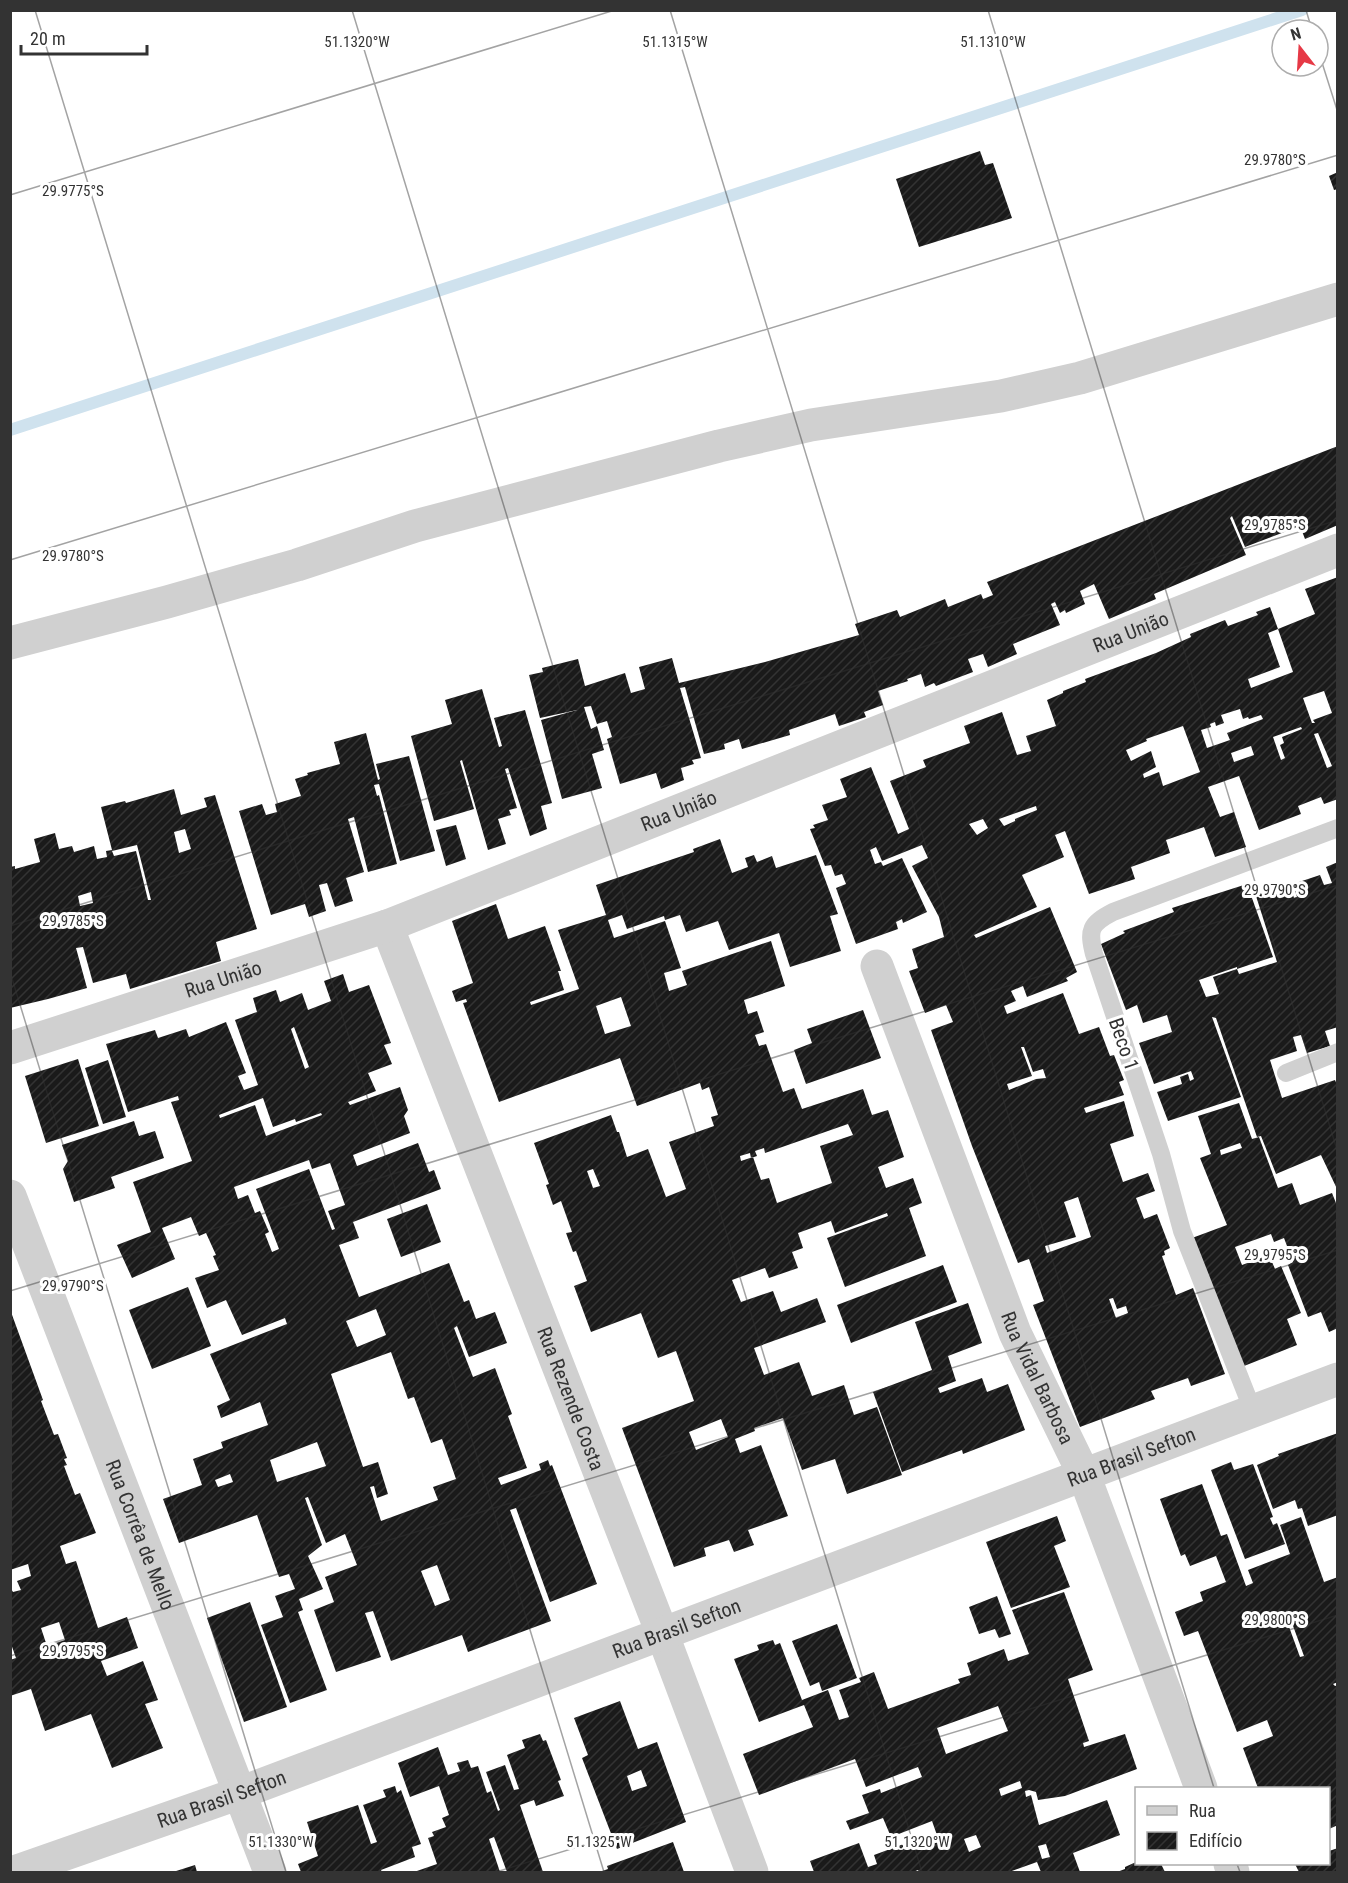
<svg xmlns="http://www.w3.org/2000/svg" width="1348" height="1883" viewBox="0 0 1348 1883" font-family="'Roboto Condensed',sans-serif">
<defs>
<pattern id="building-hatch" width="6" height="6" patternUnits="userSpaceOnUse" patternTransform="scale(1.5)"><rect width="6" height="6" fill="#1a1a1a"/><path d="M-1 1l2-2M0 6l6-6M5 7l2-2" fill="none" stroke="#333"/></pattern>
</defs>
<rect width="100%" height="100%" fill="#fff"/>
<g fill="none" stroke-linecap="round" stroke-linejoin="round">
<!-- stream -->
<path stroke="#cfe2ee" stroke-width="12" d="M10 430 1302 10"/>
</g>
<!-- building -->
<g fill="url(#building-hatch)" fill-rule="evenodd">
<path d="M980 151 985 165 993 163 1012 218 919 247 896 179Z"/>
<path d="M1338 172V189L1334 190 1329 176Z"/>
<path d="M1338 446V525L1305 539 1300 526 1245 547 1232 516 1230 518 1246 555 1154 594 1156 599 1109 619 1094 584 1080 591 1085 604 1066 613 1065 610 1060 613 1055 602 1051 604 1060 625 1013 644 1017 654 988 667 983 654 968 659 973 672 936 686 934 683 925 687 921 674 907 679 908 681 878 691 883 705 864 712 866 717 839 726 835 714 789 730 790 735 742 749 739 739 724 744 725 749 704 754 685 687 680 688 701 758 692 760 694 764 681 768 684 780 661 789 656 773 620 784 607 739 612 737 607 721 597 724 591 706 584 707 591 729 597 726 604 750 592 754 602 788 562 799 541 720 577 710 540 718 529 675 543 672 542 668 578 659 585 686 625 673 631 693 645 689 639 667 672 658 679 683 765 662 859 635 855 624 897 610 900 617 945 599 948 607 981 594 983 599 993 595 987 582Z"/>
<path d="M1338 577V799L1324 804 1321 797 1298 806 1301 814 1259 830 1239 776 1208 787 1220 817 1234 812 1246 847 1215 857 1204 827 1166 840 1170 853 1131 867 1135 879 1089 894 1065 831 1055 835 1064 857 1022 875 1037 907 974 935 976 938 1050 907 1077 972 1066 978 1068 981 1027 997 1023 986 1011 991 1016 1001 1004 1006 1007 1014 1063 993 1079 1034 1099 1027 1110 1056 1114 1055 1124 1080 1119 1082 1124 1095 1084 1108 1086 1113 1124 1101 1134 1136 1110 1144 1123 1182 1148 1173 1155 1191 1136 1198 1144 1219 1157 1214 1170 1248 1164 1251 1165 1255 1162 1256 1176 1295 1193 1288 1225 1374 1191 1386 1188 1378 1151 1391 1155 1399 1080 1427 1033 1305 1044 1301 1029 1259 1018 1263 972 1146 931 1030 953 1022 946 1005 925 1013 909 971 918 968 912 949 944 937 939 917 912 866 928 858 922 845 882 861 876 847 870 850 875 864 881 862 883 866 902 858 927 912 903 923 902 919 896 922 898 929 856 944 836 888 846 884 842 874 835 876 831 865 825 866 810 829 815 828 813 825 828 820 822 805 847 797 840 779 871 767 898 834 909 829 890 781 926 767 923 760 970 743 964 726 1002 712 1017 755 1031 751 1026 736 1056 726 1047 700 1063 693V691L1086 682 1085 679 1156 653 1191 637 1190 634 1225 620 1228 626 1258 615 1256 612 1270 607 1278 629 1315 614 1305 589ZM1278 629 1293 672 1251 688 1248 679 1280 667 1268 633ZM1324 691 1332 713 1313 720 1315 723H1312L1303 698ZM1240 709 1243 719 1248 717 1249 719 1261 715 1263 719 1227 733 1230 740 1207 748 1201 730 1211 727 1210 724 1215 722 1216 726 1224 723 1221 715ZM1183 726 1200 772 1163 786 1159 772 1144 778 1143 774 1156 767 1151 751 1131 761 1126 750 1147 741 1146 739ZM1301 727 1302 729 1282 737 1284 743 1280 745 1285 758 1281 760 1273 737ZM1318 733 1332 766 1327 768 1314 734ZM1251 746 1254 755 1234 762 1231 753ZM1036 806 1037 810 1015 819V821L1004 826 999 819ZM983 819 988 828 977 835 969 824ZM1021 1047H1024L1033 1072 1043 1069 1046 1078 1036 1079 1009 1090 1007 1084 1032 1076ZM1078 1197 1091 1237 1047 1253 1045 1246 1076 1237 1064 1202ZM1113 1298 1117 1309 1126 1306 1128 1313 1116 1318 1109 1299Z"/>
<path d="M482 689 499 747 502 746 494 718 525 710 552 803 541 806 547 829 530 836 508 768 505 769 517 808 509 810 511 815 498 819 506 844 488 850 462 760 460 761 474 809 434 821 411 736 452 724 445 700Z"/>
<path d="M366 733 378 780 380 779 376 764 409 756 435 851 400 861 379 784 374 785 377 796 379 795 397 864 368 872 354 817 348 819 364 872 346 878 353 901 335 907 327 883 319 885 326 911 309 917 305 904 271 915 239 811 262 804 266 815 277 812 275 804 301 796 295 779 308 775 307 773 340 764 334 742Z"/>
<path d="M174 789 181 815 207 807 204 798 215 795 257 929 216 942 221 961 130 989 126 974 93 983 83 947 76 948 87 988 48 999 10 1008V867L15 866V869L40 862 34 839 55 833 59 849 72 846 74 852 94 846 97 859 107 857 106 851 112 850 101 807 125 801 126 803ZM185 829 191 849 179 853 174 832ZM137 845 151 900H148L136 851 114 856 112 851ZM91 892 93 903 80 906 78 896Z"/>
<path d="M456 825 466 859 446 866 436 830Z"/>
<path d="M720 839 732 873 748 867 745 858 754 855 757 862 772 856 776 868 816 855 838 914 830 916 841 951 790 967 779 933 729 950 718 921 686 932 680 915 665 920 664 916 627 929 622 915 608 920 614 938 665 921 681 968 664 973 669 991 687 985 682 971 771 941 785 986 744 1000 748 1014 757 1011 764 1032 755 1035 759 1046 766 1044 783 1092 794 1088 802 1109 863 1089 872 1115 888 1110 904 1157 878 1167 886 1188 913 1178 922 1203 909 1208 926 1256 845 1287 827 1238 888 1216 887 1213 835 1233 831 1221 798 1233 803 1248 792 1252 798 1268 769 1278 765 1268 732 1280 741 1302 773 1291 781 1312 817 1298 826 1322 754 1348 764 1375 799 1362 812 1396 844 1385 854 1415 877 1407 902 1475 847 1494 835 1459 802 1470 783 1418 754 1428 755 1431 735 1439 740 1453 761 1445 788 1516 748 1530 754 1545 734 1552 729 1540 704 1548 706 1556 674 1567 622 1428 694 1401 676 1351 658 1358 641 1313 591 1332 574 1286 587 1281 576 1251 573 1252 566 1233 572 1232 561 1201 553 1205 546 1185 549 1184 534 1143 611 1115 617 1132H619L627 1157 648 1149 666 1197 686 1189 669 1142 714 1126 711 1117 718 1115 709 1087 702 1090 700 1083 637 1106 620 1058 499 1102 463 1003 467 1002 466 999 456 1002 452 991 473 983 452 921 496 904 508 939 545 926 561 971H558L564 990 530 1002 531 1005 579 989 558 930 606 915 596 885 694 852 693 849ZM621 997 631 1026 605 1034 596 1006ZM848 1124 853 1135 820 1146 832 1183 777 1203 769 1178 761 1180 753 1157 741 1161 740 1156 750 1153 751 1158 757 1156 755 1151 764 1148 765 1153ZM593 1169 600 1186 593 1188 587 1171ZM721 1419 728 1437 696 1450 689 1432Z"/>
<path d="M1338 862V1027L1325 1031 1330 1046 1307 1053 1301 1035 1293 1037 1297 1051 1270 1060 1282 1098 1335 1080 1338 1087V1191L1321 1155 1276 1174 1261 1136 1257 1137 1216 1018 1212 1017 1241 1097 1168 1121 1157 1092 1182 1084 1180 1077 1188 1074 1190 1081 1194 1079 1191 1071 1154 1084 1139 1043 1172 1032 1167 1015 1143 1023 1137 1005 1126 1010 1101 944 1125 933 1123 931 1174 912 1172 908 1247 884 1273 957 1237 969 1239 974 1277 962 1256 896 1290 886 1294 898 1297 897 1293 884 1320 875 1324 885 1332 883 1326 867ZM1237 967V969L1213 977 1219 994 1206 997 1199 980Z"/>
<path d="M343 974 349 992 369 985 391 1043 384 1045 392 1064 368 1073 376 1091 348 1102 350 1105 400 1087 408 1110 404 1116 410 1133 353 1155 357 1166 418 1143 429 1172 434 1170 441 1189 353 1222 359 1238 339 1245 359 1297 449 1263 464 1302 469 1300 476 1319 495 1312 507 1343 469 1357 457 1326 454 1328 473 1377 495 1368 512 1414 508 1416 527 1468 498 1478 501 1485 541 1470 539 1464 548 1460 550 1466 552 1465 597 1584 550 1602 516 1508 510 1510 551 1621 468 1652 462 1635 391 1661 373 1611 365 1613 381 1657 336 1672 314 1610 334 1602 325 1577 357 1565 345 1534 326 1543 308 1497 305 1498 322 1545 308 1556 323 1589 299 1599 303 1610 298 1612 327 1690 290 1703 261 1625 283 1617 275 1596 295 1589 289 1574 279 1577 257 1515 179 1543 163 1499 202 1485 193 1459 223 1448 221 1442 268 1425 260 1402 221 1418 217 1406 230 1400 210 1354 287 1324 285 1318 242 1335 226 1300 207 1308 195 1278 219 1270 213 1256 216 1255 206 1233 199 1236 191 1217 162 1228 175 1259 132 1278 117 1245 151 1232 133 1182 192 1161 171 1102 179 1100 178 1096 128 1112 106 1044 155 1030 158 1038 186 1029 189 1037 226 1022 246 1073 238 1076 244 1090 258 1085 235 1020 257 1012 253 998 276 990 280 1002 302 993 308 1010 331 1001 324 981ZM294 1027 309 1067 305 1069 291 1029ZM263 1098 273 1127 295 1119 296 1122 321 1113 322 1115 266 1136 255 1105 220 1118 219 1115ZM309 1160 312 1169 330 1163 345 1205 328 1211 335 1229 332 1230 309 1169 256 1189 279 1249 272 1252 265 1234 269 1232 260 1211 255 1213 248 1195 238 1199 234 1187ZM376 1309 386 1335 357 1347 346 1321ZM391 1352 408 1399 414 1397 431 1443 442 1439 456 1479 433 1487 438 1500 381 1521 370 1487 374 1486 377 1498 388 1494 378 1462 363 1467 331 1374ZM317 1442 326 1466 277 1482 270 1460ZM230 1474 233 1482 218 1487 215 1480ZM437 1565 450 1600 435 1606 421 1571Z"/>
<path d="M863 1010 881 1058 806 1084 794 1050 812 1043 807 1029Z"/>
<path d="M78 1059 99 1126 46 1143 25 1076Z"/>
<path d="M108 1060 126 1117 103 1124 85 1068Z"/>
<path d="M1239 1103 1252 1139 1259 1137 1278 1188 1292 1183 1300 1205 1332 1193 1338 1208V1328L1329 1332 1321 1312 1308 1317 1288 1265 1293 1262 1284 1238 1274 1242 1271 1234 1235 1247 1242 1265 1269 1255 1275 1269 1281 1266 1301 1313 1287 1319 1297 1345 1244 1366 1192 1238 1227 1225 1200 1158 1211 1154 1198 1116ZM1240 1143 1242 1148 1221 1155 1220 1150Z"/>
<path d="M134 1121 139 1136 155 1131 164 1158 111 1177 115 1188 74 1202 63 1169 68 1161 62 1145Z"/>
<path d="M427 1204 441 1242 401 1257 387 1219Z"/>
<path d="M943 1265 957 1302 851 1343 837 1305Z"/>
<path d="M188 1287 211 1346 152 1369 129 1310Z"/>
<path d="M968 1303 982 1343 948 1356 956 1381 938 1388 940 1393 982 1378 987 1392 1008 1384 1025 1430 963 1454 962 1450 902 1472 873 1392 932 1370 915 1322Z"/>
<path d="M11 1312 43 1400 41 1401 54 1435 58 1434 67 1458 64 1459 67 1465 64 1466 75 1495 80 1493 96 1533 60 1546 66 1564 76 1561 98 1628 127 1617 138 1648 101 1661 107 1676 143 1661 158 1700 145 1704 163 1748 112 1768 91 1714 45 1731 31 1689 10 1696V1660L16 1658 10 1641V1587L13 1592 21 1590 17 1581 31 1576 28 1564 10 1570ZM59 1622 65 1640 47 1646 41 1628Z"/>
<path d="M1338 1433V1515L1308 1526 1302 1508 1298 1509 1295 1500 1273 1509 1257 1465 1279 1456 1278 1454Z"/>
<path d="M1231 1462 1234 1470 1253 1464 1273 1517 1270 1518 1273 1525 1277 1523 1285 1544 1245 1559 1211 1470Z"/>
<path d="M1202 1484 1221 1536 1227 1534 1246 1586 1253 1583 1248 1570 1290 1554 1280 1525 1301 1517 1324 1582 1338 1577V1682L1333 1684 1335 1686 1338 1685V1825L1329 1829V1788H1309V1787L1258 1788 1243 1748 1273 1736 1267 1720 1237 1732 1198 1631 1184 1636 1175 1612 1203 1601 1200 1592 1226 1582 1216 1556 1190 1566 1185 1554 1181 1556 1160 1499ZM1288 1612 1304 1656 1300 1657 1284 1613Z"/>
<path d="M1057 1516 1066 1541 1054 1546 1070 1587 1011 1608 986 1542Z"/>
<path d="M1064 1592 1093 1670 1068 1679 1089 1741 1083 1743 1084 1747 1125 1734 1137 1769 1065 1796 1038 1800 1036 1792 1029 1790 1025 1791 1026 1797 1031 1795 1039 1825 1107 1800 1120 1835 1073 1853 1080 1872H1041L1037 1862 1009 1872H919L918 1870 913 1872H814L810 1861 859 1843 868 1867 877 1864 874 1855 909 1842 911 1849 938 1838 932 1821 891 1837 883 1818 850 1830 846 1821 869 1813 862 1795 880 1789 881 1793 922 1777 918 1767 866 1787 855 1759 759 1795 743 1754 813 1727 804 1705 759 1722 734 1659 759 1650 757 1645 773 1640 775 1645 780 1643 802 1700 828 1690 839 1720 849 1717 839 1690 861 1682 859 1678 874 1672 888 1709 960 1683 958 1679 971 1675 967 1663 1004 1649 1008 1661 1029 1654 1012 1610ZM998 1706 1008 1731 946 1754 937 1728ZM1020 1781 1022 1788 1001 1796 999 1789ZM976 1835 981 1847 969 1852 964 1839ZM1046 1844 1050 1857 1042 1859 1038 1846Z"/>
<path d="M997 1596 1011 1634 999 1638 995 1629 979 1634 969 1607Z"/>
<path d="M250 1602 287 1707 244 1722 207 1618Z"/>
<path d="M837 1624 857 1678 822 1691 819 1682 810 1686 792 1641Z"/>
<path d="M620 1701 638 1749 657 1742 686 1822 617 1849 582 1758 588 1755 574 1718ZM641 1770 647 1786 632 1791 627 1776Z"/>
<path d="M540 1734 543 1741 546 1740 561 1780 558 1781 564 1796 536 1806 534 1800 520 1805 543 1872H507L494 1837 489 1839 500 1872H414L437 1864 428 1838 434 1836 432 1832 446 1827 442 1818 449 1815 439 1786 410 1797 398 1763 438 1747 448 1775 460 1771 457 1763 468 1760 471 1768 478 1766 487 1793 491 1791 498 1811 500 1810 486 1772 505 1765 514 1790 519 1789 507 1755 525 1748 522 1740Z"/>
<path d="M395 1786 397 1793 401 1790 421 1844 412 1847 415 1857 381 1870 382 1872H301L298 1864 318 1856 307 1822 358 1805 371 1844 377 1842 363 1805 386 1797 383 1790Z"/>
<path d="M673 1842 684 1872H599L608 1869 607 1866Z"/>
<path d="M1338 1848V1872H1299L1295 1864H1328L1329 1851Z"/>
<path d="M1136 1862V1864H1161L1165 1872H1117L1125 1869V1867Z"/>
<path d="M195 1865 197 1872H173Z"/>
</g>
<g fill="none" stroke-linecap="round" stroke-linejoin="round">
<!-- lane -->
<g stroke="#d0d0d0" stroke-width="18">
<path d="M1286 1073 1338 1052"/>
<path d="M1253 1411 1182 1231 1161 1154 1094 954C1088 930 1090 924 1113 912L1338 828"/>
</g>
<!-- street -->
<g stroke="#d0d0d0" stroke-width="33">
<path d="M10 643 167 602 297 565 415 526 719 446 811 425 1001 396 1080 378 1338 299"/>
<path id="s1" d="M387 926 662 1633 752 1872"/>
<path id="s2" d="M877 966 1015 1333 1084 1475 1201 1788"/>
<path id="s3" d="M10 1048 387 926 1338 550"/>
<path id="s4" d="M10 1196 270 1872"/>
<path d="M1230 1864 1233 1872"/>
<path id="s5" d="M14 1872 240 1793 1338 1379"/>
</g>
</g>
<!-- ticks -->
<path fill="none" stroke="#333" stroke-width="1.5" stroke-opacity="0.45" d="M35 10 604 1872M352 10 922 1872M670 10 1214 1788M988 10 1338 1153M1306 10 1312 30M1318 50 1338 113M10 195 615 10M10 560 1338 155M10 926 1338 520M10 972 286 1872M10 1291 1338 885M10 1656 1338 1250M1237 1864 1240 1872M496 1872 1338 1615"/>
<g text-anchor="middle" stroke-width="6" stroke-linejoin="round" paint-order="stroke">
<!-- street labels -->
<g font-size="20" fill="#333" stroke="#fff">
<text dy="7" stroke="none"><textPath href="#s3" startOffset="1196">Rua União</textPath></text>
<text dy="7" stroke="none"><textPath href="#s3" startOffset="710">Rua União</textPath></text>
<text dy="7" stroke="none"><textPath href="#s3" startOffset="224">Rua União</textPath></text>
<text transform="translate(1124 1044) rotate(71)" y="7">Beco 1</text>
<text dy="7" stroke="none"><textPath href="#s2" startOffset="442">Rua Vidal Barbosa</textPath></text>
<text dy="7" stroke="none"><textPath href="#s1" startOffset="507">Rua Rezende Costa</textPath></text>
<text dy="7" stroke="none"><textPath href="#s5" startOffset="1192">Rua Brasil Sefton</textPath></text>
<text dy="7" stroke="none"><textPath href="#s4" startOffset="363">Rua Corrêa de Mello</textPath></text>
<text dy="7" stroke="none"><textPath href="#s5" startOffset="706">Rua Brasil Sefton</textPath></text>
<text dy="7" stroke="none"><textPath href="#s5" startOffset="220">Rua Brasil Sefton</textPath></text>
</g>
</g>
<g font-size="15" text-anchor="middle" fill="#333" stroke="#fff" stroke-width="6" stroke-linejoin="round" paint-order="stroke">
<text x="357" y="47">51.1320°W</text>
<text x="675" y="47">51.1315°W</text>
<text x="993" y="47">51.1310°W</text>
<text x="1275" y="165">29.9780°S</text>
<text x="73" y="196">29.9775°S</text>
<text x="1275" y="530">29.9785°S</text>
<text x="73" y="561">29.9780°S</text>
<text x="1275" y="895">29.9790°S</text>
<text x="73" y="926">29.9785°S</text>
<text x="1275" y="1260">29.9795°S</text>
<text x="73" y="1291">29.9790°S</text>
<text x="1275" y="1625">29.9800°S</text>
<text x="73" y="1656">29.9795°S</text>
<text x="281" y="1847">51.1330°W</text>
<text x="599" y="1847">51.1325°W</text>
<text x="917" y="1847">51.1320°W</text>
</g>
<!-- border -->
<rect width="1348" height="1883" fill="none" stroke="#333333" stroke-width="24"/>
<!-- legend -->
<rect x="1135" y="1787" width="195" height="78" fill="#ffffff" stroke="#adadad" stroke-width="1.5"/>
<rect x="1147" y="1806" width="30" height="9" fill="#d0d0d0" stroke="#adadad" stroke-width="1.5"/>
<text x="1189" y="1817" font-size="18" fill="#333333">Rua</text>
<rect x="1147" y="1832" width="30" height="18" fill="url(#building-hatch)" stroke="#adadad" stroke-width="1.5"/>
<text x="1189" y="1847" font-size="18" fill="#333333">Edifício</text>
<!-- north arrow -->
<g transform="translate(1300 48) rotate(343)"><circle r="28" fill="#ffffff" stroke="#adadad" stroke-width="1.5"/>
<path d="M0-4.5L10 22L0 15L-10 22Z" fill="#e63946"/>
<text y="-9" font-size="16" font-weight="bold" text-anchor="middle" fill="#333333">N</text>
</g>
<!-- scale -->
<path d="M21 45v9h126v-9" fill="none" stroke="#333333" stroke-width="3"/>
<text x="30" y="45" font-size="18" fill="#333333" stroke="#ffffff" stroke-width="4.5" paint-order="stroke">20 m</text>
</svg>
